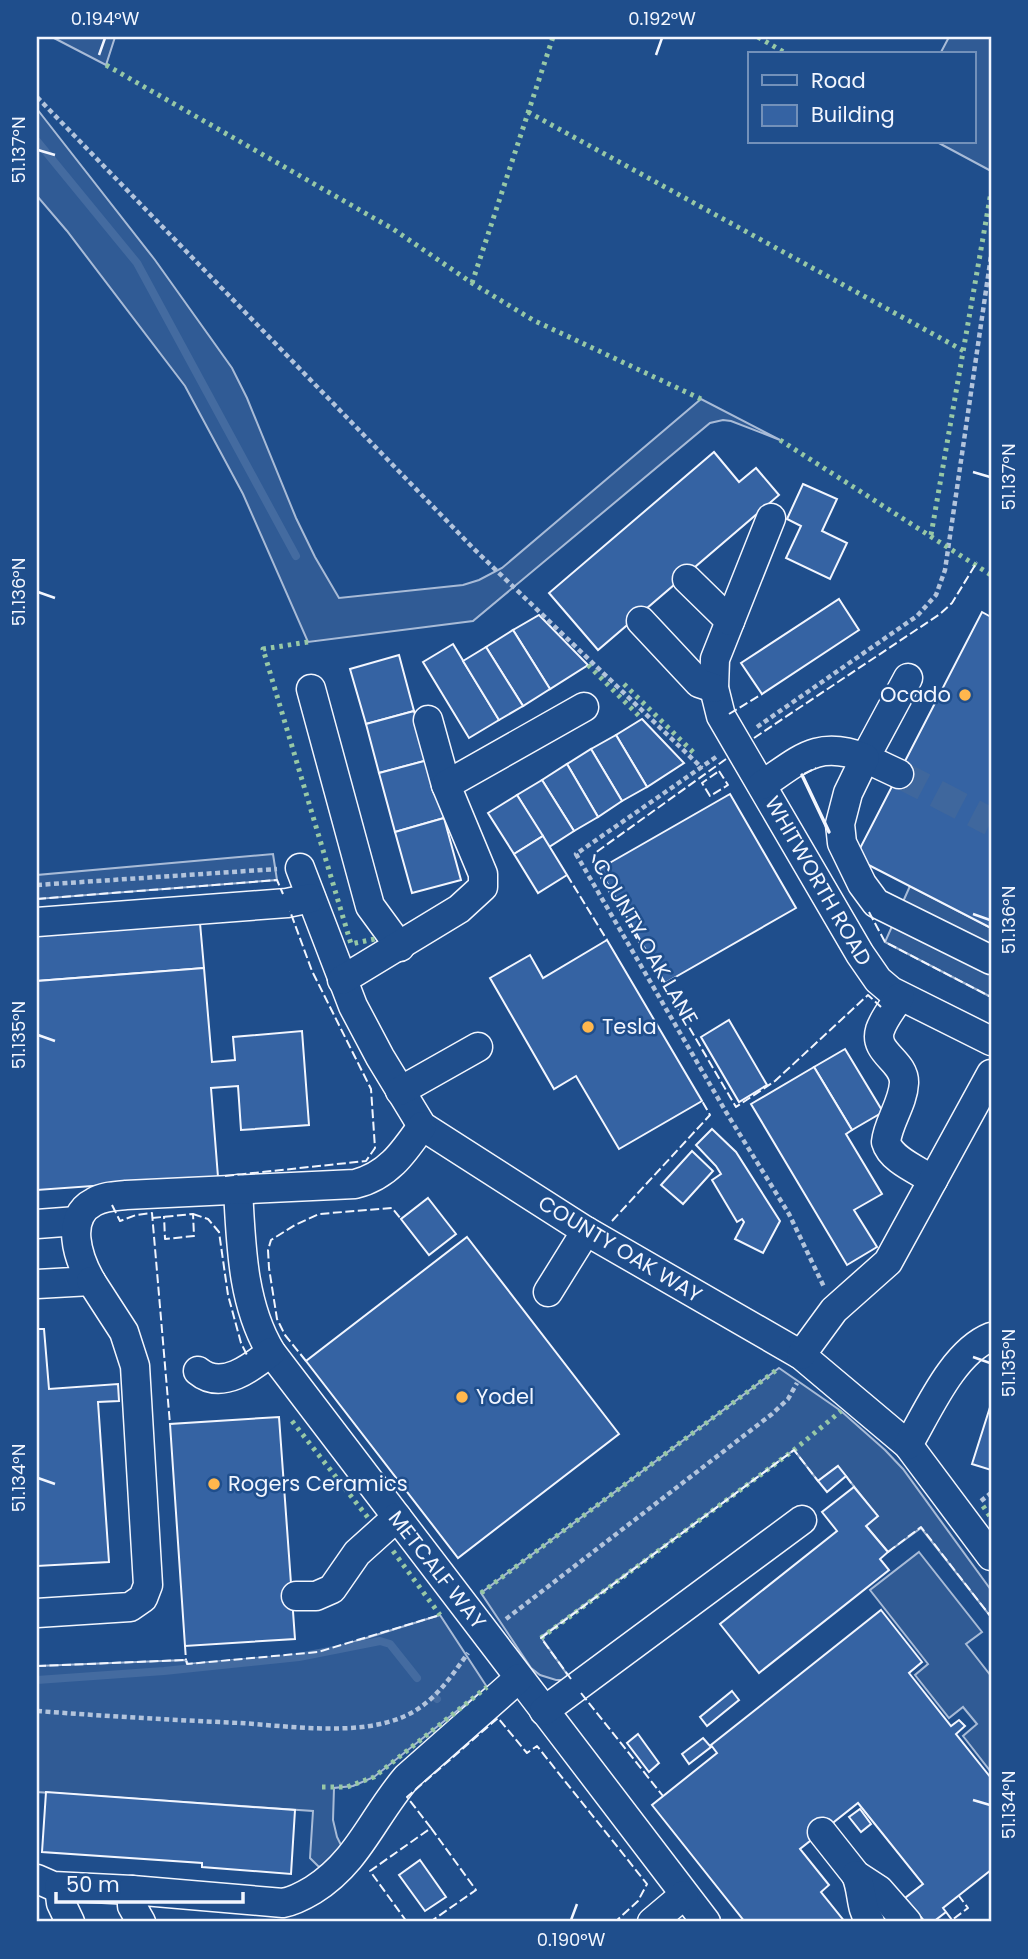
<svg xmlns="http://www.w3.org/2000/svg" width="1028" height="1959" viewBox="0 0 1028 1959" font-family="Poppins,sans-serif">
<rect width="100%" height="100%" fill="#1f4e8c"/>
<!-- built -->
<g fill="#305b95" stroke="#a8bbd7" stroke-width="2">
<path d="M52 37H115L106 65Z"/>
<path d="M949 37H991V171L937 142H974V54H940Z"/>
<path d="M37 109 155 260 232 368 247 398 296 518 315 557 339 598 463 585 479 580 502 568 701 399 780 440 731 421 723 420 710 423 473 621 308 642 243 494 185 386 67 231 37 196Z"/>
<path d="M273 854 277 880 37 899V875Z"/>
<path d="M910 886 991 928V997L885 942Z"/>
<path d="M779 1368 841 1411 885 1450 903 1469 991 1590V1617L921 1528 888 1552 866 1526 877 1516 838 1466 818 1481 794 1450 541 1637 571 1680H556L540 1675 531 1668 481 1593Z"/>
<path d="M919 1552 982 1632 966 1644 991 1676V1772L963 1736 977 1724 963 1707 949 1718 915 1675 928 1664 870 1590Z"/>
<path d="M440 1615 487 1687 374 1777 353 1786 334 1788 333 1820 337 1837 344 1851 319 1867 310 1858 313 1811 37 1792V1666L186 1660 188 1664 298 1655 328 1650Z"/>
</g>
<g fill="none" stroke-linecap="round" stroke-linejoin="round">
<!-- stream -->
<g stroke="#446ba0" stroke-width="8">
<path d="M37 141 137 263 296 556"/>
<path d="M37 1680 164 1671 299 1657 380 1641 390 1644 417 1678"/>
<path d="M435 1697 437 1699"/>
</g>
</g>
<!-- building -->
<g fill="#3563a3" stroke="#f2f6ff" stroke-width="2">
<path d="M714 452 739 482 756 468 779 495 598 650 549 593Z"/>
<path d="M803 484 837 499 822 531 847 543 830 579 786 558 801 526 787 519Z"/>
<path d="M839 599 859 630 762 694 741 663Z"/>
<path d="M982 612 991 617V928L855 858Z"/>
<path d="M539 615 588 665 550 689 513 630Z"/>
<path d="M513 630 550 689 523 706 486 647Z"/>
<path d="M453 644 499 720 469 738 423 662Z"/>
<path d="M486 647 523 706 499 720 463 661Z"/>
<path d="M399 655 414 711 366 724 350 669Z"/>
<path d="M414 711 428 760 379 773 366 724Z"/>
<path d="M642 719 684 763 647 787 616 735Z"/>
<path d="M616 735 647 787 622 801 591 749Z"/>
<path d="M591 749 622 801 598 817 567 764Z"/>
<path d="M428 760 444 818 395 832 379 773Z"/>
<path d="M567 764 598 817 574 831 542 780Z"/>
<path d="M542 780 574 831 549 847 517 795Z"/>
<path d="M730 794 796 908 665 983 599 869Z"/>
<path d="M517 795 543 836 514 854 488 813Z"/>
<path d="M444 818 461 880 412 893 395 832Z"/>
<path d="M543 836 567 875 538 893 514 854Z"/>
<path d="M200 923 204 968 37 981V934Z"/>
<path d="M607 940 702 1101 619 1149 576 1076 554 1089 490 978 530 955 543 978Z"/>
<path d="M204 968 212 1062 235 1060 233 1037 302 1031 309 1125 241 1130 238 1086 211 1088 218 1177 37 1190V981Z"/>
<path d="M729 1020 767 1085 739 1102 701 1037Z"/>
<path d="M845 1049 883 1112 852 1130 814 1067Z"/>
<path d="M814 1067 852 1130 846 1134 882 1194 854 1210 877 1247 847 1265 751 1104Z"/>
<path d="M712 1129 736 1152 780 1221 763 1253 735 1239 744 1222 742 1219 737 1222 712 1180 721 1174 716 1166 696 1145Z"/>
<path d="M692 1151 713 1171 683 1204 661 1185Z"/>
<path d="M428 1198 456 1234 429 1255 401 1219Z"/>
<path d="M467 1237 619 1434 458 1558 306 1361Z"/>
<path d="M37 1329H44L49 1389 118 1384 119 1401 98 1402 109 1562 37 1566Z"/>
<path d="M991 1404V1470L972 1464Z"/>
<path d="M279 1417 295 1639 185 1646 170 1424Z"/>
<path d="M838 1466 846 1476 827 1492 818 1481Z"/>
<path d="M854 1487 878 1516 866 1526 888 1552 880 1559 889 1570 759 1673 720 1624 837 1531 822 1512Z"/>
<path d="M881 1610 922 1662 909 1673 951 1726 959 1720 965 1726 956 1734 991 1778V1870L943 1908 946 1912 933 1922H925L905 1898 923 1884 858 1803 800 1849 829 1885 821 1892 845 1922H745L652 1805 717 1753 711 1745Z"/>
<path d="M732 1691 739 1700 707 1726 700 1717Z"/>
<path d="M638 1734 659 1763 649 1772 627 1743Z"/>
<path d="M703 1738 711 1747 689 1764 682 1754Z"/>
<path d="M46 1792 295 1810 291 1874 202 1867V1863L42 1852Z"/>
<path d="M860 1809 871 1824 861 1832 849 1817Z"/>
<path d="M420 1860 446 1897 425 1911 399 1875Z"/>
</g>
<g fill="none" stroke-linecap="round" stroke-linejoin="round">
<!-- minor-tunnel -->
<path stroke="#3f679d" stroke-width="28" stroke-dasharray="28 14" stroke-linecap="butt" d="M899 774 991 822"/>
<!-- minor casing -->
<g stroke="#f2f6ff" stroke-width="31">
<g id="minor">
<path d="M771 518 715 659 714 688 721 716 860 954 878 980 891 991 991 1041"/>
<path d="M687 579 730 621"/>
<path d="M641 621 699 683 714 688"/>
<path d="M311 689 370 906 400 947"/>
<path d="M428 720 446 785"/>
<path d="M899 774 865 758 908 678"/>
<path d="M762 785C800 760 817 739 865 758L848 793 840 824 842 843 862 884 876 903 991 960"/>
<path d="M300 868 353 1006 380 1057 422 1126 586 1231 801 1355 908 1445 991 1556"/>
<path d="M37 922 287 903 311 898"/>
<path d="M342 980 459 909 483 887V874L446 785 584 707"/>
<path d="M900 997C893 1007 884 1018 880 1030 873 1053 905 1061 904 1083 903 1104 888 1122 886 1142 891 1160 918 1170 933 1180"/>
<path d="M400 1091 478 1047"/>
<path d="M238 1189C241 1244 242 1304 271 1352L706 1922"/>
<path d="M37 1224 77 1221"/>
<path d="M37 1284 91 1281C78 1258 64 1217 94 1202 104 1196 116 1196 126 1195L355 1184C388 1176 404 1152 422 1126"/>
<path d="M548 1292 586 1231"/>
<path d="M801 1355 834 1310 888 1262 991 1074"/>
<path d="M198 1371C222 1391 252 1367 271 1352"/>
<path d="M908 1445C928 1411 953 1352 991 1337"/>
<path d="M296 1596H316L332 1589 357 1553 397 1517"/>
<path d="M37 1613 130 1607 143 1598 148 1585 135 1366 124 1332 91 1281"/>
<path d="M544 1711 802 1520"/>
<path d="M822 1832 856 1875 879 1890 907 1922"/>
<path d="M856 1875C863 1891 860 1908 870 1922"/>
<path d="M37 1879 53 1886 132 1890"/>
<path d="M59 1887 61 1903 70 1922"/>
<path d="M141 1922 132 1906V1890L283 1903C294 1901 303 1896 313 1890 359 1861 373 1816 407 1777L519 1678"/>
<path d="M652 1922 684 1895"/>
</g>
</g>
<!-- path -->
<g stroke="#b3c4dc" stroke-width="4.5" stroke-dasharray="5 3.5" stroke-linecap="butt">
<path d="M37 97 474 549 702 768"/>
<path d="M757 727 917 616 936 595 945 570 991 256"/>
<path d="M716 757 576 854 726 1112 789 1214 824 1287"/>
<path d="M37 885 277 869"/>
<path d="M981 1501 991 1493"/>
<path d="M506 1619 772 1414 788 1399 797 1383"/>
<path d="M37 1711C104 1716 172 1720 240 1723 289 1726 359 1737 405 1716 434 1703 450 1678 468 1653"/>
</g>
<!-- minor -->
<use href="#minor" stroke="#1f4e8c" stroke-width="28"/>
<!-- hedge -->
<g stroke="#97c8a6" stroke-width="5" stroke-dasharray="3.5 5" stroke-linecap="butt">
<path d="M758 37 787 54"/>
<path d="M106 65 393 229 472 283 533 320 701 399"/>
<path d="M528 112 964 351"/>
<path d="M472 283 553 37"/>
<path d="M780 440 991 575"/>
<path d="M931 535 991 192"/>
<path d="M308 642 263 649 351 944 379 938"/>
<path d="M588 665 642 719"/>
<path d="M624 684 696 755"/>
<path d="M292 1421 369 1519"/>
<path d="M983 1506 991 1518"/>
<path d="M393 1551 440 1615"/>
<path d="M481 1593 779 1368"/>
<path d="M541 1638 794 1450 841 1411"/>
<path d="M322 1787H347L374 1777 487 1687"/>
</g>
<!-- fence -->
<g stroke="#f2f6ff" stroke-width="2" stroke-dasharray="9 3.5" stroke-linecap="butt">
<path d="M729 714 762 694"/>
<path d="M754 738 940 614 952 603 977 562"/>
<path d="M726 759 595 853 593 864 736 1107 775 1081 868 995 881 1007"/>
<path d="M719 771 728 785 710 796 702 783Z"/>
<path d="M804 774 816 768"/>
<path d="M567 875 607 940"/>
<path d="M37 899 277 880 283 894"/>
<path d="M869 912 885 942 991 997"/>
<path d="M225 1176 366 1161 375 1148 371 1089 312 971 290 911"/>
<path d="M112 1205 120 1221 136 1215 152 1213 170 1424"/>
<path d="M193 1214 208 1219 219 1232 228 1295 241 1343 248 1357"/>
<path d="M152 1218 193 1214 194 1236 165 1239 164 1216"/>
<path d="M612 1221 710 1115 702 1101"/>
<path d="M306 1361 285 1335 277 1319 269 1268 268 1250 271 1240 295 1225 319 1214 392 1208 401 1219"/>
<path d="M846 1476 854 1487"/>
<path d="M888 1552 921 1527 991 1617"/>
<path d="M185 1646 186 1660"/>
<path d="M37 1666 186 1660 187 1664 318 1652 440 1615"/>
<path d="M571 1679 541 1638 794 1450 818 1481"/>
<path d="M581 1693 663 1796"/>
<path d="M431 1828 407 1797 498 1718 527 1753 537 1746 647 1884 638 1901 615 1922"/>
<path d="M946 1912 952 1920 968 1908 959 1896"/>
<path d="M407 1922 370 1871 431 1828 476 1890 430 1922"/>
</g>
<!-- wall -->
<path stroke="#f2f6ff" stroke-width="3.5" d="M802 775 829 832"/>
</g>
<!-- ticks -->
<path fill="none" stroke="#f2f6ff" stroke-width="2.5" d="M99 55 105 38M656 55 662 38M38 150 55 155M973 472 990 477M38 592 55 598M973 914 990 920M38 1035 55 1041M973 1357 990 1363M38 1478 55 1484M973 1800 990 1805M571 1920 577 1904"/>
<!-- markers -->
<g fill="#ffb74d" stroke="#1f4e8c" stroke-width="2.5">
<circle cx="965" cy="695" r="7"/>
<circle cx="588" cy="1027" r="7"/>
<circle cx="462" cy="1397" r="7"/>
<circle cx="214" cy="1484" r="7"/>
</g>
<g text-anchor="middle" stroke-width="5" stroke-linejoin="round" paint-order="stroke">
<!-- poi labels -->
<g font-size="21" fill="#f2f6ff" stroke="#1f4e8c" text-anchor="start">
<text x="951" y="702" text-anchor="end">Ocado</text>
<text x="602" y="1034">Tesla</text>
<text x="476" y="1404">Yodel</text>
<text x="228" y="1491">Rogers Ceramics</text>
</g>
<!-- street labels -->
<g font-size="21" fill="#f2f6ff" stroke="#1f4e8c">
<text transform="translate(818 881) rotate(60)" y="7">WHITWORTH ROAD</text>
<text transform="translate(645 942) rotate(60)" y="7">COUNTY OAK LANE</text>
<text transform="translate(620 1249) rotate(31)" y="7">COUNTY OAK WAY</text>
<text transform="translate(437 1570) rotate(52)" y="7">METCALF WAY</text>
</g>
</g>
<!-- border -->
<rect width="1028" height="1959" fill="none" stroke="#1f4e8c" stroke-width="77"/>
<!-- legend -->
<rect x="748" y="52" width="228" height="91" fill="#1f4e8c" stroke="#7391ba" stroke-width="2"/>
<rect x="762" y="75" width="35" height="10" fill="#1f4e8c" stroke="#7391ba" stroke-width="2"/>
<text x="811" y="88" font-size="21" fill="#f2f6ff">Road</text>
<rect x="762" y="105" width="35" height="21" fill="#3563a3" stroke="#7391ba" stroke-width="2"/>
<text x="811" y="122" font-size="21" fill="#f2f6ff">Building</text>
<!-- scale -->
<path d="M56 1892v10h187v-10" fill="none" stroke="#f2f6ff" stroke-width="3.5"/>
<text x="66" y="1892" font-size="21" fill="#f2f6ff" stroke="#1f4e8c" stroke-width="5" paint-order="stroke">50 m</text>
<rect x="38" y="38" width="952" height="1882" fill="none" stroke="#f2f6ff" stroke-width="2.5"/>
<g font-size="18" text-anchor="middle" fill="#f2f6ff">
<text x="105" y="25">0.194°W</text>
<text x="662" y="25">0.192°W</text>
<text transform="translate(19 150) rotate(-90)" y="6">51.137°N</text>
<text transform="translate(1009 477) rotate(-90)" y="6">51.137°N</text>
<text transform="translate(19 592) rotate(-90)" y="6">51.136°N</text>
<text transform="translate(1009 920) rotate(-90)" y="6">51.136°N</text>
<text transform="translate(19 1035) rotate(-90)" y="6">51.135°N</text>
<text transform="translate(1009 1363) rotate(-90)" y="6">51.135°N</text>
<text transform="translate(19 1478) rotate(-90)" y="6">51.134°N</text>
<text transform="translate(1009 1805) rotate(-90)" y="6">51.134°N</text>
<text x="571" y="1946">0.190°W</text>
</g>
</svg>
